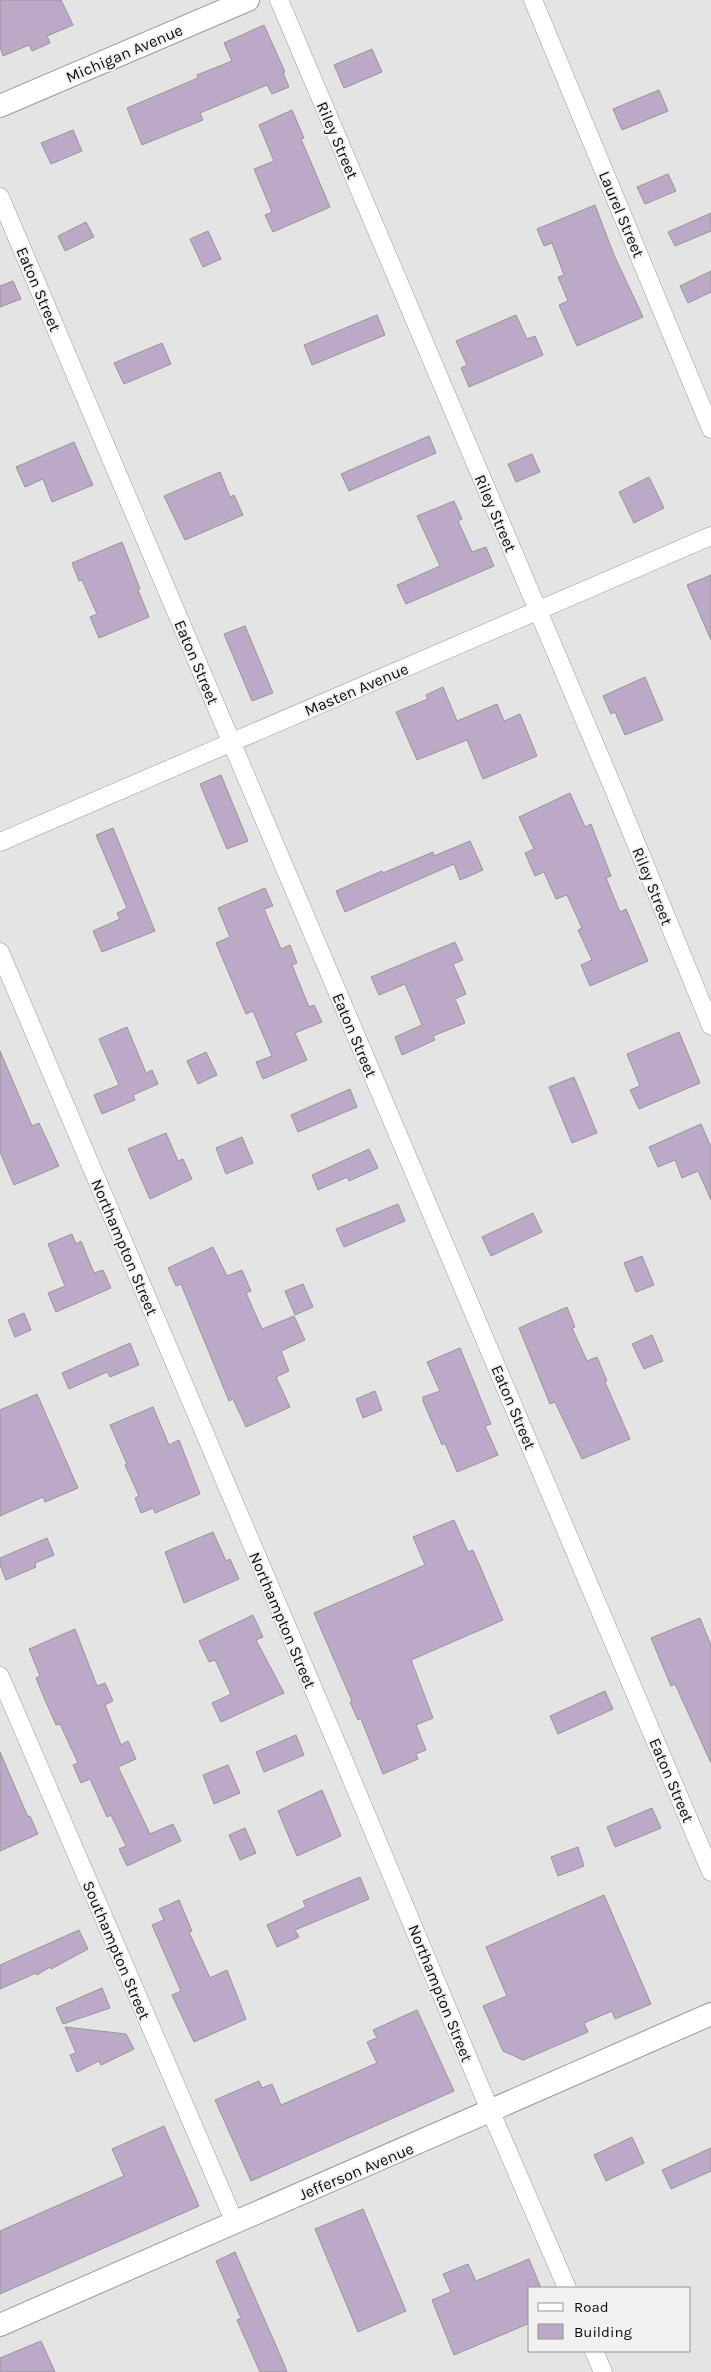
<svg xmlns="http://www.w3.org/2000/svg" width="711" height="2372" viewBox="0 0 711 2372" font-family="Karla,sans-serif">
<rect width="100%" height="100%" fill="#e4e4e5"/>
<!-- building -->
<g fill="#bba9c7" stroke="#979697">
<path d="M0 0H61L73 25 47 36 50 43 32 51 29 45 3 56 0 47Z"/>
<path d="M264 25 285 72 283 73 289 87 272 94 267 85 200 113 203 120 142 145 127 108 198 78 197 75 232 61 224 43Z"/>
<path d="M372 49 382 72 344 88 334 65Z"/>
<path d="M659 90 668 111 622 130 613 109Z"/>
<path d="M292 110 304 138 301 139 330 207 273 232 265 215 272 212 254 169 274 161 259 125Z"/>
<path d="M73 130 82 151 51 164 41 143Z"/>
<path d="M668 174 676 191 645 204 637 187Z"/>
<path d="M595 205 614 255 643 317 577 346 559 305 568 301 558 277 564 275 552 243 544 246 537 229Z"/>
<path d="M711 213V231L675 246 668 232Z"/>
<path d="M86 222 94 237 65 251 58 236Z"/>
<path d="M208 231 221 259 203 267 190 239Z"/>
<path d="M711 271V292L688 303 680 286Z"/>
<path d="M13 281 21 299 0 307V286Z"/>
<path d="M377 315 385 335 312 365 304 345Z"/>
<path d="M516 315 527 339 535 336 543 355 469 387 461 368 467 365 456 341Z"/>
<path d="M162 343 171 364 124 384 114 363Z"/>
<path d="M429 436 436 453 349 491 341 474Z"/>
<path d="M74 442 93 485 52 502 43 479 25 487 16 467Z"/>
<path d="M532 454 540 472 516 482 508 464Z"/>
<path d="M220 472 230 497 234 495 243 515 185 540 164 496Z"/>
<path d="M649 477 664 508 634 523 619 492Z"/>
<path d="M454 501 462 519 458 521 472 552 486 547 494 566 406 604 397 585 440 566 417 516Z"/>
<path d="M122 542 140 589 138 590 149 617 99 638 90 617 97 614 82 580 79 581 72 563Z"/>
<path d="M711 575V640L687 585Z"/>
<path d="M245 626 273 693 252 701 224 634Z"/>
<path d="M645 677 663 720 625 735 615 712 611 714 603 696Z"/>
<path d="M443 687 457 721 497 704 504 721 520 714 537 756 483 779 467 740 417 760 396 712 428 699 426 695Z"/>
<path d="M221 775 248 841 227 849 200 784Z"/>
<path d="M570 793 585 827 591 824 611 876 606 878 620 912 626 909 648 961 590 986 581 965 592 960 578 930 582 928 567 895 556 899 544 872 535 876 525 853 534 849 519 817Z"/>
<path d="M113 828 155 931 102 952 93 931 120 919 117 913 127 908 96 835Z"/>
<path d="M470 841 483 870 460 880 454 864 345 912 336 891 382 871 383 873 433 852 434 856Z"/>
<path d="M265 888 273 906 264 909 281 949 290 945 297 963 292 965 309 1007 314 1005 322 1022 295 1033 307 1060 263 1079 256 1062 272 1056 253 1011 246 1014 216 943 230 937 218 908Z"/>
<path d="M455 942 463 960 453 964 466 994 455 999 465 1023 433 1036 435 1040 402 1055 395 1037 422 1025 405 984 379 995 371 977Z"/>
<path d="M127 1027 146 1073 152 1070 158 1084 133 1095 135 1100 102 1114 94 1095 119 1085 99 1039Z"/>
<path d="M679 1032 700 1083 639 1109 630 1090 640 1086 627 1054Z"/>
<path d="M0 1051 32 1126 39 1123 59 1166 14 1185 0 1152Z"/>
<path d="M206 1052 217 1075 198 1084 187 1061Z"/>
<path d="M574 1077 597 1133 572 1143 549 1087Z"/>
<path d="M350 1089 357 1107 298 1132 291 1115Z"/>
<path d="M701 1124 711 1147V1200L698 1171 682 1178 675 1160 658 1167 649 1147Z"/>
<path d="M166 1133 178 1161 183 1159 192 1179 150 1199 128 1149Z"/>
<path d="M242 1137 253 1163 226 1174 216 1148Z"/>
<path d="M369 1149 378 1168 349 1181 347 1177 318 1190 312 1175Z"/>
<path d="M398 1204 405 1221 344 1247 336 1229Z"/>
<path d="M533 1213 542 1232 491 1256 482 1237Z"/>
<path d="M72 1234 76 1244 81 1241 94 1273 103 1270 111 1288 56 1312 48 1293 65 1286 48 1244Z"/>
<path d="M213 1247 227 1276 242 1270 251 1291 246 1293 262 1329 294 1316 305 1340 281 1351 289 1371 276 1377 290 1407 246 1427 233 1399 229 1401 181 1284 176 1286 168 1268Z"/>
<path d="M642 1256 654 1285 636 1292 624 1263Z"/>
<path d="M303 1284 313 1307 295 1315 285 1291Z"/>
<path d="M567 1307 575 1327 572 1328 587 1361 597 1357 607 1381 605 1382 630 1439 582 1459 555 1402 550 1404 519 1328Z"/>
<path d="M24 1313 31 1330 15 1337 8 1320Z"/>
<path d="M652 1335 663 1361 644 1369 632 1344Z"/>
<path d="M130 1343 139 1365 110 1377 107 1372 69 1389 62 1373Z"/>
<path d="M460 1348 491 1424 485 1426 498 1455 457 1472 445 1443 442 1445 423 1401V1397L440 1391 427 1362Z"/>
<path d="M375 1391 382 1410 363 1418 356 1399Z"/>
<path d="M37 1394 78 1488 45 1502 43 1497 0 1516V1410Z"/>
<path d="M153 1407 169 1445 179 1440 200 1494 155 1513 153 1508 141 1513 135 1498 139 1496 125 1465 127 1464 110 1425Z"/>
<path d="M454 1520 468 1552 473 1550 503 1620 411 1660 433 1718 416 1725 426 1750 416 1754 418 1759 383 1774 361 1719 358 1720 350 1702 352 1701 314 1613 425 1565 413 1537Z"/>
<path d="M213 1532 226 1561 230 1559 239 1579 184 1603 165 1552Z"/>
<path d="M47 1538 54 1555 35 1563 36 1567 6 1580 0 1565V1558Z"/>
<path d="M253 1615 263 1637 256 1640 284 1693 221 1722 212 1703 231 1694 215 1660 209 1662 199 1641Z"/>
<path d="M700 1618 711 1645V1763L675 1684 671 1686 651 1638Z"/>
<path d="M75 1629 97 1686 105 1683 113 1701 105 1705 121 1745 128 1741 136 1759 118 1767 150 1834 173 1824 181 1841 127 1866 119 1849 126 1846 111 1815 107 1817 90 1779 81 1783 73 1765 78 1763 60 1724 56 1725 45 1700 36 1678 40 1676 29 1649Z"/>
<path d="M605 1691 613 1709 558 1734 550 1716Z"/>
<path d="M296 1735 304 1755 264 1772 256 1752Z"/>
<path d="M0 1752 28 1817 30 1816 38 1834 0 1851Z"/>
<path d="M228 1765 240 1793 214 1804 203 1775Z"/>
<path d="M322 1790 341 1836 297 1856 278 1811Z"/>
<path d="M652 1808 661 1828 615 1847 607 1827Z"/>
<path d="M245 1828 256 1853 240 1860 229 1835Z"/>
<path d="M578 1847 584 1866 558 1876 551 1857Z"/>
<path d="M360 1877 369 1899 295 1930 299 1937 277 1947 267 1925 306 1907 303 1901Z"/>
<path d="M604 1895 651 2004 615 2019 612 2011 584 2023 588 2032 523 2060 503 2051 483 2006 507 1996 486 1947Z"/>
<path d="M179 1900 192 1931 189 1932 210 1978 227 1970 246 2019 194 2042 172 1995 181 1991 152 1925 164 1920 159 1909Z"/>
<path d="M79 1930 88 1949 51 1969 50 1967 37 1975 36 1973 0 1989V1965Z"/>
<path d="M102 1988 110 2008 63 2024 56 2008Z"/>
<path d="M417 2010 454 2091 251 2181 215 2100 259 2081 262 2088 272 2084 281 2105 377 2063 367 2042 377 2038 373 2030Z"/>
<path d="M65 2027 126 2034 134 2049 101 2065 99 2061 77 2072 70 2055 76 2053Z"/>
<path d="M164 2126 199 2206 0 2294V2231L124 2176 112 2149Z"/>
<path d="M632 2137 644 2163 606 2181 594 2155Z"/>
<path d="M711 2148V2171L671 2189 662 2170Z"/>
<path d="M363 2209 406 2311 358 2332 315 2229Z"/>
<path d="M235 2252 284 2364 287 2372H260L237 2320 241 2318 216 2261Z"/>
<path d="M529 2259 541 2288H530V2323L454 2355 432 2300 451 2292 443 2274 468 2264 476 2281Z"/>
<path d="M41 2341 55 2372H0V2358Z"/>
</g>
<g fill="none" stroke-linecap="round" stroke-linejoin="round">
<!-- minor casing -->
<g stroke="#9a9a9b" stroke-width="19">
<g id="minor">
<path d="M279 0 615 792 711 1026"/>
<path d="M533 0 711 429"/>
<path d="M0 197 711 1872"/>
<path d="M0 842 711 536"/>
<path d="M0 952 344 1761 481 2089 567 2288"/>
<path d="M0 1676 235 2223"/>
<path d="M594 2351 603 2372"/>
</g>
</g>
<!-- tertiary casing -->
<g stroke="#9a9a9b" stroke-width="24">
<g id="tertiary">
<path d="M0 106 248 0"/>
<path d="M0 2325 711 2014"/>
</g>
</g>
<!-- minor -->
<use href="#minor" stroke="#fff" stroke-width="18"/>
<!-- tertiary -->
<use href="#tertiary" stroke="#fff" stroke-width="22"/>
</g>
<g text-anchor="middle" stroke-width="4" stroke-linejoin="round" paint-order="stroke">
<!-- street labels -->
<g font-size="16" fill="#0c0c0d" stroke="#f1f1f2">
<text transform="translate(124 53) rotate(-23)" y="6">Michigan Avenue</text>
<text transform="translate(338 140) rotate(67)" y="6">Riley Street</text>
<text transform="translate(622 214) rotate(67)" y="6">Laurel Street</text>
<text transform="translate(39 289) rotate(67)" y="6">Eaton Street</text>
<text transform="translate(496 513) rotate(67)" y="6">Riley Street</text>
<text transform="translate(197 662) rotate(67)" y="6">Eaton Street</text>
<text transform="translate(356 689) rotate(-23)" y="6">Masten Avenue</text>
<text transform="translate(653 886) rotate(68)" y="6">Riley Street</text>
<text transform="translate(355 1035) rotate(67)" y="6">Eaton Street</text>
<text transform="translate(125 1247) rotate(67)" y="6">Northampton Street</text>
<text transform="translate(514 1407) rotate(67)" y="6">Eaton Street</text>
<text transform="translate(283 1620) rotate(67)" y="6">Northampton Street</text>
<text transform="translate(672 1780) rotate(67)" y="6">Eaton Street</text>
<text transform="translate(117 1950) rotate(67)" y="6">Southampton Street</text>
<text transform="translate(441 1993) rotate(68)" y="6">Northampton Street</text>
<text transform="translate(356 2171) rotate(-23)" y="6">Jefferson Avenue</text>
</g>
</g>
<!-- legend -->
<rect x="528" y="2287" width="162" height="65" fill="#f1f1f2" stroke="#959596"/>
<rect x="538" y="2303" width="25" height="8" fill="#ffffff" stroke="#959596"/>
<text x="574" y="2312" font-size="15" fill="#0c0c0d">Road</text>
<rect x="538" y="2324" width="25" height="15" fill="#bba9c7" stroke="#959596"/>
<text x="574" y="2337" font-size="15" fill="#0c0c0d">Building</text>
</svg>
